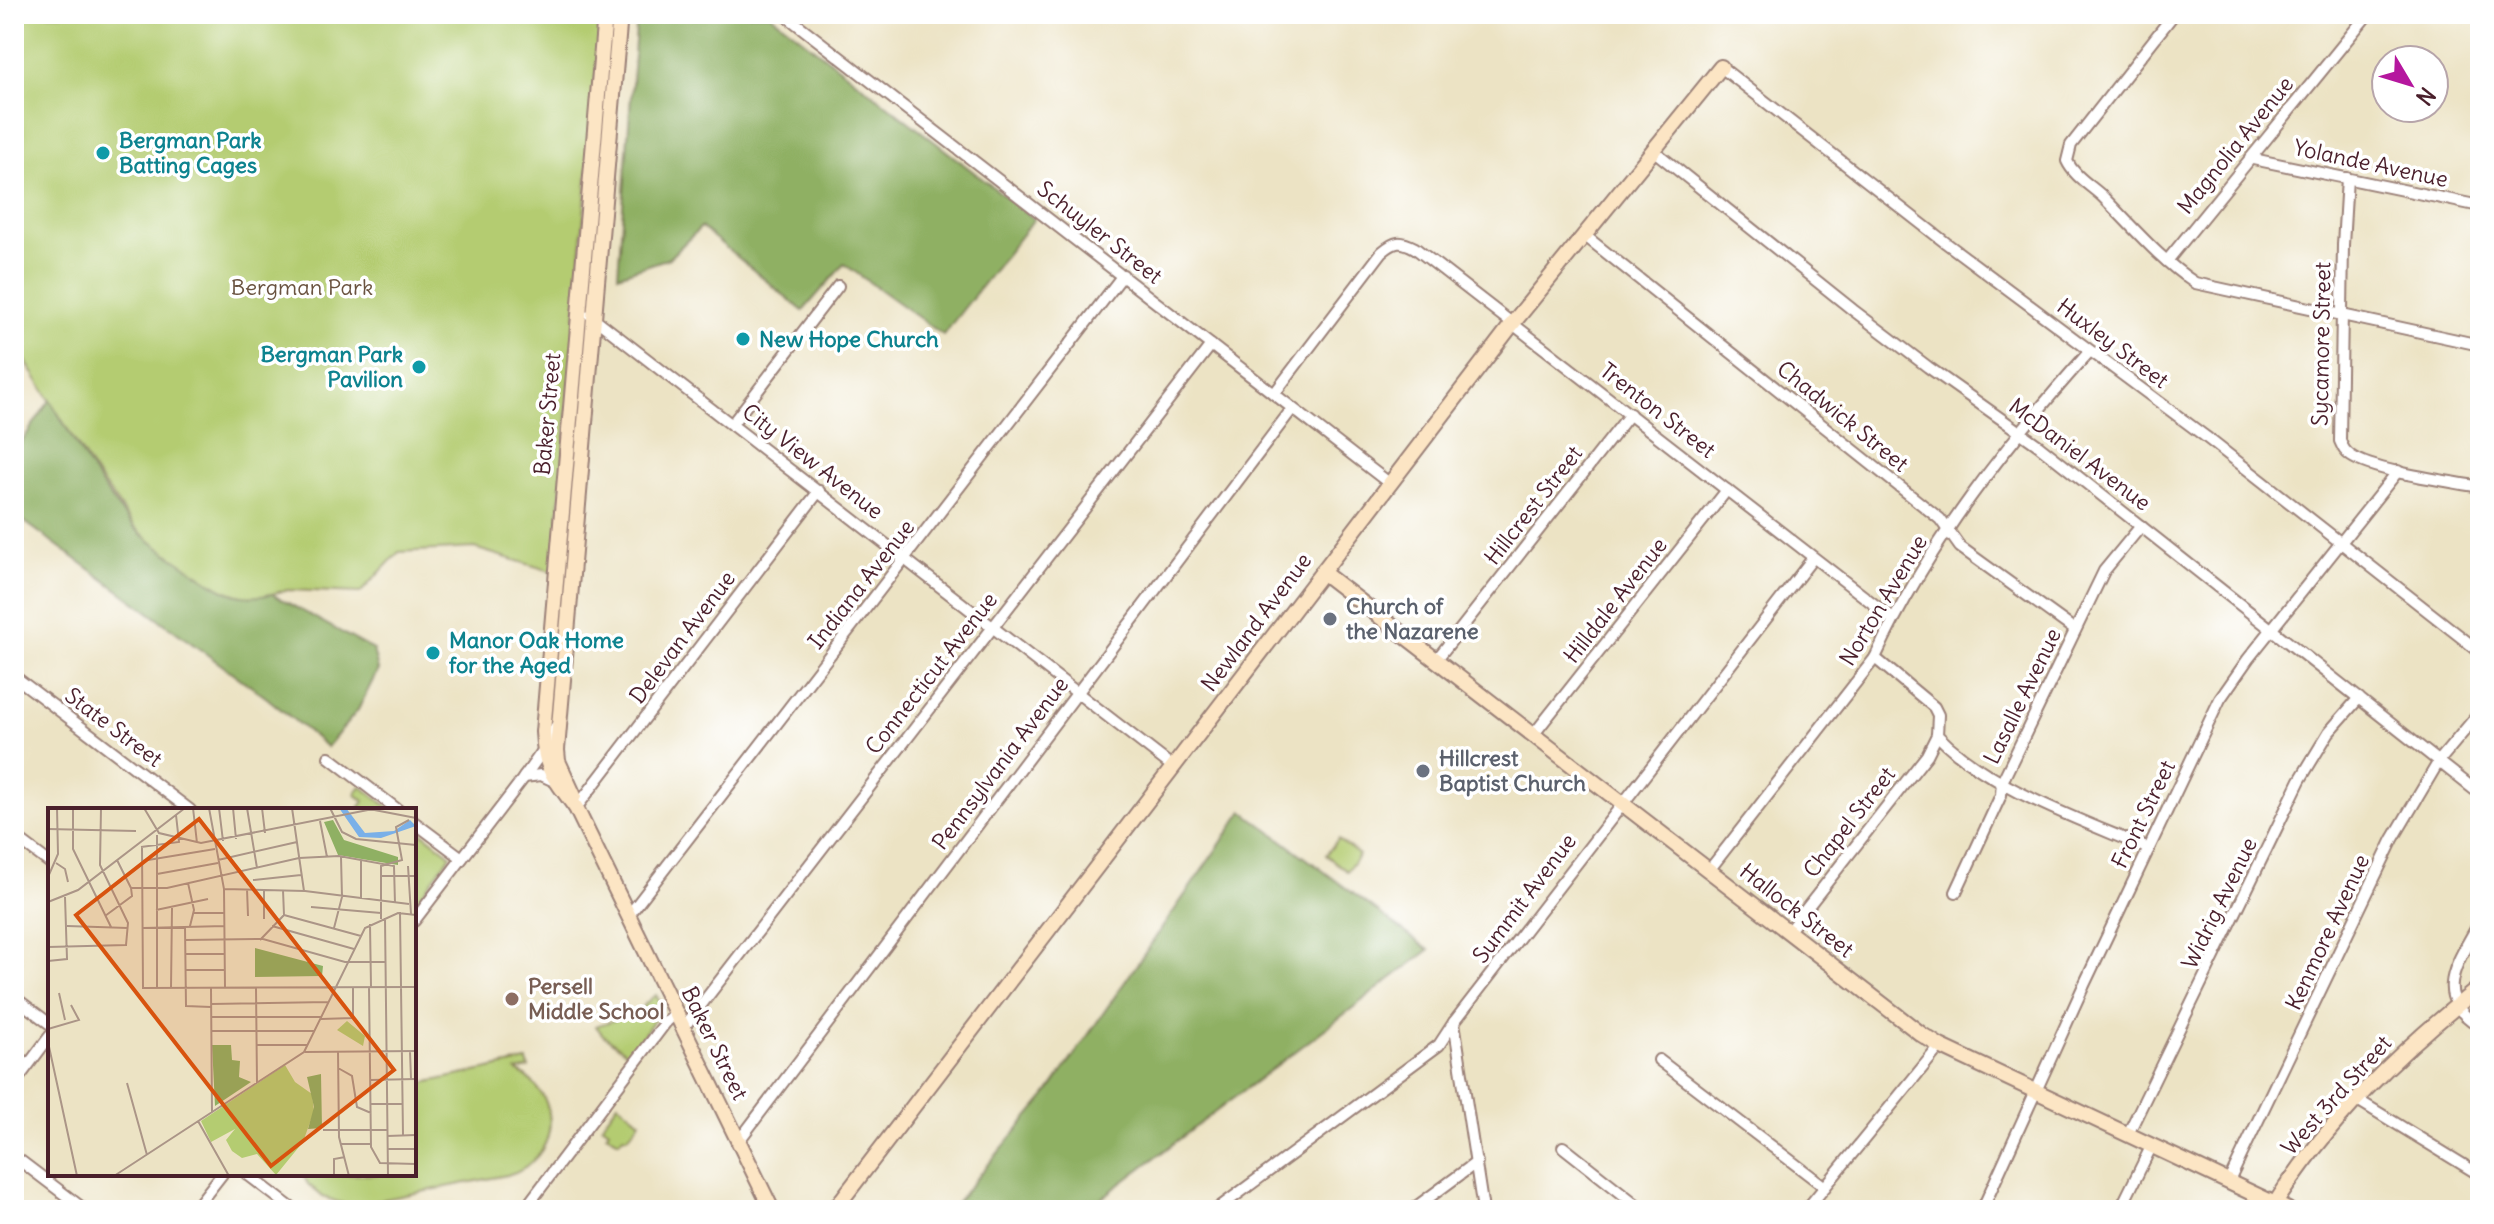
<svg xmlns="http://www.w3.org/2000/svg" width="2494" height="1224" viewBox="0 0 2494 1224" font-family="Delius,sans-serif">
<rect width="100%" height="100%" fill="#fff"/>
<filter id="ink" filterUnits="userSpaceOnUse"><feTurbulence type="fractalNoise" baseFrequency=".0125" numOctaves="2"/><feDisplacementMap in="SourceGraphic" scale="16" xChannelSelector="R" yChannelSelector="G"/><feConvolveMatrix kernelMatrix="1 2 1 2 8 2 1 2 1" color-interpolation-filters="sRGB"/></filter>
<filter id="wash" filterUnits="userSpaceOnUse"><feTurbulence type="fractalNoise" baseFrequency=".006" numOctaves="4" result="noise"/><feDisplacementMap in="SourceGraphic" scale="32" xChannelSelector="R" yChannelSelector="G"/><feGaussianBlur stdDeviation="1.8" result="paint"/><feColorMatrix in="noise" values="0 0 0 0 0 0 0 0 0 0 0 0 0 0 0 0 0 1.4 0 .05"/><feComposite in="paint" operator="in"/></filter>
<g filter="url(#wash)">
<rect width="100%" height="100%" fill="#ece3c4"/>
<!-- green -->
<g fill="#b4cc71" stroke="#7f764e" stroke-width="2">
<path d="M14 14H601L554 572 474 548 399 552 360 593 287 590 251 599 217 588 158 549 134 526 91 467 14 342Z"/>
<path d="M361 786 392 810H358L364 801 355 794Z"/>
<path d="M414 826 451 855 414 905Z"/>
<path d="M1338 839 1359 855 1347 871 1326 855Z"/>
<path d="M656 995 663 1008 629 1054 603 1035 596 1026C610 1021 629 1017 641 1008 647 1003 649 999 656 995Z"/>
<path d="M527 1061 529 1068 517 1071C565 1097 559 1160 507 1175L350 1206 323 1197 308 1184 303 1175 414 1174V1085Z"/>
<path d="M618 1103 640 1121 628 1137 623 1136 619 1141 606 1134 609 1130 602 1125Z"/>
</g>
<!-- forest -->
<g fill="#8fb063" stroke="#6c6847" stroke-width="2">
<path d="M637 14H770L1034 219 943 335 844 264 803 311 701 227 669 258 618 275Z"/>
<path d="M50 400C76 443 101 491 135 528 151 544 170 555 189 568 219 588 235 603 272 594L373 650 378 670 358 710 327 747 267 698 14 514V453Z"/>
<path d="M1243 811 1429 950 1086 1210H950L1046 1096Z"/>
</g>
</g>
<g filter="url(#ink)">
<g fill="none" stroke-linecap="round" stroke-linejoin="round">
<!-- street casing -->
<g stroke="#9b8178" stroke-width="14">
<g id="street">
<path d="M784 14 1389 483"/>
<path d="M2174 14 2071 145 2067 161C2074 176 2090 185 2102 196 2132 226 2159 259 2195 283L2480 345"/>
<path d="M1721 67 1946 243 2206 437 2480 652"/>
<path d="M1653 150 1853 310 1928 367 2038 445 2480 794"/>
<path d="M2253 159 2480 206"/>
<path d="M2347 178 2343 245 2340 441C2343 448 2345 452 2351 456 2375 472 2449 481 2480 487"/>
<path d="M1584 235 1940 519 1960 547 2075 630"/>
<path d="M2167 261 2368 14"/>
<path d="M590 315 1173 767"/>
<path d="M1274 394 1382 252C1395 241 1400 240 1415 248L1893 619"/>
<path d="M732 424 838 286"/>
<path d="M1875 658 1934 707 1938 715 1937 735C1988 788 2081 820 2149 849"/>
<path d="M1437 659 1630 414"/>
<path d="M14 676 190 810"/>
<path d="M1534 734 1727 490"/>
<path d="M329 757 398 810"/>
<path d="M524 777 541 775 556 782"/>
<path d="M576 808 819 491"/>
<path d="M414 822 462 858"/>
<path d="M14 836 50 863"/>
<path d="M1710 869 1875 658C1927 545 2007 443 2090 351"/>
<path d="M1956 892 2001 795 2002 782 2104 571 2141 526"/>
<path d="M629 915 1123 275"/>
<path d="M414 921 522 780 547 745 556 726"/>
<path d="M2480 921C2460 960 2428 996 2480 1026"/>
<path d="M1788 932 1927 755 1937 735"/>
<path d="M14 997 50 1024"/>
<path d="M1454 1022 1483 1210"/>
<path d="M684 1027 1211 345"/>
<path d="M1659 1060 1825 1187"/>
<path d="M14 1084 50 1036"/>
<path d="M2356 1099 2480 1175"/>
<path d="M2128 1134 2300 780 2329 732 2359 698"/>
<path d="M738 1142 1292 409"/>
<path d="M1563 1147 1643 1210"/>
<path d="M14 1156 85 1210"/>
<path d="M247 1174 294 1210"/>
<path d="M2229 1181 2393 839 2439 761 2480 712"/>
<path d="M194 1210 222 1174"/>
<path d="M524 1210 666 1022 676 1013"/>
<path d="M1216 1210 1439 1045 1454 1022 1813 558"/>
<path d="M1412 1210 1477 1162"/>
<path d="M1806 1210 1940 1046"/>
<path d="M1982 1210 2084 985 2220 699 2248 659 2398 471"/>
<path d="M2120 1210 2152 1145"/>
</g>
</g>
<!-- secondary casing -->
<g stroke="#9b8178" stroke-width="18">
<g id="secondary">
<path d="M605 14 543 732C545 772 555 778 576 808L772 1210"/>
<path d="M1322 572 1921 1034 1940 1046 2288 1210"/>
<path d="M574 796 558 761 557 750 620 14"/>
<path d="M834 1210 1513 323 1721 67"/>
<path d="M2271 1210C2326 1122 2399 1051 2480 987"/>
</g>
</g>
<!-- street -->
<use href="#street" stroke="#fff" stroke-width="10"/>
<!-- secondary -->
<use href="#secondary" stroke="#fce5c4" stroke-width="14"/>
</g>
</g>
<!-- markers -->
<g fill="#0f9aa8" stroke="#fff" stroke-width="3">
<circle cx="103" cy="153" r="8"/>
<circle cx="743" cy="339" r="8"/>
<circle cx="419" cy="367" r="8"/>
<circle cx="433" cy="653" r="8"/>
</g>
<g fill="#6b7280" stroke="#fff" stroke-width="3">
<circle cx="1330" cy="619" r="8"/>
<circle cx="1423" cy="771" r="8"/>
</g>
<circle fill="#8d6e63" stroke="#fff" stroke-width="3" cx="512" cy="999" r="8"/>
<g text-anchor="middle" stroke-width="7" stroke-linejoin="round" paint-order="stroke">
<!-- culture labels -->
<g font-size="22" font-weight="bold" fill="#0d838f" stroke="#fff" text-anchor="start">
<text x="119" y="148">Bergman Park<tspan x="119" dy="25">Batting Cages</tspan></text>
<text x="759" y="347">New Hope Church</text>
<text x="403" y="362" text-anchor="end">Bergman Park<tspan x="403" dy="25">Pavilion</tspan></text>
<text x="449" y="648">Manor Oak Home<tspan x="449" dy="25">for the Aged</tspan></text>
</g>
<!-- street labels -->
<g font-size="22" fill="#4a1f2b" stroke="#fff">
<text transform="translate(2235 145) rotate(-51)" y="8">Magnolia Avenue</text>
<text transform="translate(2371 163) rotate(12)" y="8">Yolande Avenue</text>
<text transform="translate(1100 232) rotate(38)" y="8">Schuyler Street</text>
<text transform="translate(2113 343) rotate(37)" y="8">Huxley Street</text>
<text transform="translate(2321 344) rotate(-89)" y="8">Sycamore Street</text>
<text transform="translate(1658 410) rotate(38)" y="8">Trenton Street</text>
<text transform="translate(547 414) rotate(-85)" y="8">Baker Street</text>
<text transform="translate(1843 416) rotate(39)" y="8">Chadwick Street</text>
<text transform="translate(2080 454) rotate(37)" y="8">McDaniel Avenue</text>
<text transform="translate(813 461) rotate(38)" y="8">City View Avenue</text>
<text transform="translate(1533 505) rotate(-52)" y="8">Hillcrest Street</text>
<text transform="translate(861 584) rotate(-52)" y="8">Indiana Avenue</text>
<text transform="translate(1615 600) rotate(-52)" y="8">Hilldale Avenue</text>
<text transform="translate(1883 600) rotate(-59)" y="8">Norton Avenue</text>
<text transform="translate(1256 622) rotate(-53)" y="8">Newland Avenue</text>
<text transform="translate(682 637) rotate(-53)" y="8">Delevan Avenue</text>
<text transform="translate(931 673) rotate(-52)" y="8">Connecticut Avenue</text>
<text transform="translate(2022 696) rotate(-64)" y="8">Lasalle Avenue</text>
<text transform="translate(114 727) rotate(37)" y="8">State Street</text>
<text transform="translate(1000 763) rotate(-53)" y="8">Pennsylvania Avenue</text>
<text transform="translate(2143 814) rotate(-64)" y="8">Front Street</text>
<text transform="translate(1849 822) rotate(-52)" y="8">Chapel Street</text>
<text transform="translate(1524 898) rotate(-53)" y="8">Summit Avenue</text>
<text transform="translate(2219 903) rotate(-64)" y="8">Widrig Avenue</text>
<text transform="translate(1797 910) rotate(38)" y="8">Hallock Street</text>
<text transform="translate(2327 932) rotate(-65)" y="8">Kenmore Avenue</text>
<text transform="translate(715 1043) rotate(64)" y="8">Baker Street</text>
<text transform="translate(2336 1095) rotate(-48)" y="8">West 3rd Street</text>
</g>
<!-- park labels -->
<g font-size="22" fill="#6a5340" stroke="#fff">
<text x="302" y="295">Bergman Park</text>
</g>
<!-- worship labels -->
<g font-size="22" font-weight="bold" fill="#5b616d" stroke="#fff" text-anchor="start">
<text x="1346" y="614">Church of<tspan x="1346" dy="25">the Nazarene</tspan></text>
<text x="1439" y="766">Hillcrest<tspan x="1439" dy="25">Baptist Church</tspan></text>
</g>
<!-- education labels -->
<g font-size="22" font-weight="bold" fill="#785e54" stroke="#fff" text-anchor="start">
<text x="528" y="994">Persell<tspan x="528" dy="25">Middle School</tspan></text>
</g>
</g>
<!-- overview -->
<g transform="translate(48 808)">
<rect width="368" height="368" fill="#ece3c4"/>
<path d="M299 213 317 228 315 238 289 222ZM237 257 247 274 264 286 266 303 255 334 228 367 209 346 194 350 184 343 178 332 187 321 163 334 153 313Z" fill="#b4cc71"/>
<path d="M285 12 296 32 350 49V57L290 47 276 14ZM207 140 275 158 274 168 207 169ZM164 237H183L184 252 192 253 191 269 203 274 167 298ZM273 266 274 320 260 321 266 299 259 269Z" fill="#8fb063"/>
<path d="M291 0H298L317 25 346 23 362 12 368 18 333 30 311 29Z" fill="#7ab0e8"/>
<path fill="none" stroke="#ab9587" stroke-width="2" d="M25 0V41L63 119M96 0 111 25 153 35 330 0M145 0 149 35M161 0 176 81 177 180M171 0 175 33M185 0 188 31M199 0 209 60M214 0 217 25M244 0 256 83M282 0 294 24 308 31 368 37M316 0 368 10M272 13 279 49M0 21 88 23M109 27V180M93 39 131 34 128 7M94 39 95 180 368 179M69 52 83 80M170 52 249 34M94 53 167 41M313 53V91M8 55 17 61 20 74M360 58 363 106M109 66 170 55M332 68H368M0 69 10 46 9 0M205 72 253 67M140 75 146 102 142 118M83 80H119L251 50 291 48 346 58 347 96M176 81 257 83 361 96M199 81 200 108M0 94 30 82 137 0M263 99 333 105M108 102 160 91M352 104 355 327M146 105H177M236 107 313 128M57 108 84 88 83 80M337 110 340 368M216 111V82M333 111V58L354 52 348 19 361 12M322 116 323 179M19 118 80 120M224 118 306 141M137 119 138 198 163 199M95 120 177 118M286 120 294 89 293 49M137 132 215 131 297 154H337M212 132 236 107 235 82M0 139 78 137 80 115 52 57 53 0M137 146H177M0 153 19 151 17 89M137 162H177M321 179 323 339 332 355 368 356M123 180 124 100M163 180 164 305M208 180 209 275M11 185 17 212M163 196 280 194M163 209H273M273 211 305 210V179M0 221 31 212 23 197M163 223H266M0 234 29 368M208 237H259M362 243 363 271M257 244 368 243M290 244 291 329 301 368M290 260 304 268 309 299 323 305M322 272 368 271M79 275 99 347M323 296H355M150 313 181 368M275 322H339M339 328 368 327M292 336H323M340 341H368M66 368 256 244 317 120 350 105 368 107M286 368V351L297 349"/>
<path fill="#d8530f" fill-opacity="0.15" stroke="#d8530f" stroke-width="4" d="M151 11 346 262 223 358 28 107Z"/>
<rect width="368" height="368" fill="none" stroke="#4a1f2b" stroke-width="4"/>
</g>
<!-- margin -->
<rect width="2494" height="1224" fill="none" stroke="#fff" stroke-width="48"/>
<!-- north arrow -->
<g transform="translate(2410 84) rotate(128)"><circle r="38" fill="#ffffff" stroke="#b7a5aa" stroke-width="2"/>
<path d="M0-6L14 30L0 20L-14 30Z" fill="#b5179e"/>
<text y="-12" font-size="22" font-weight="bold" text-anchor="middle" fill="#4a1f2b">N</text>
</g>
</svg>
